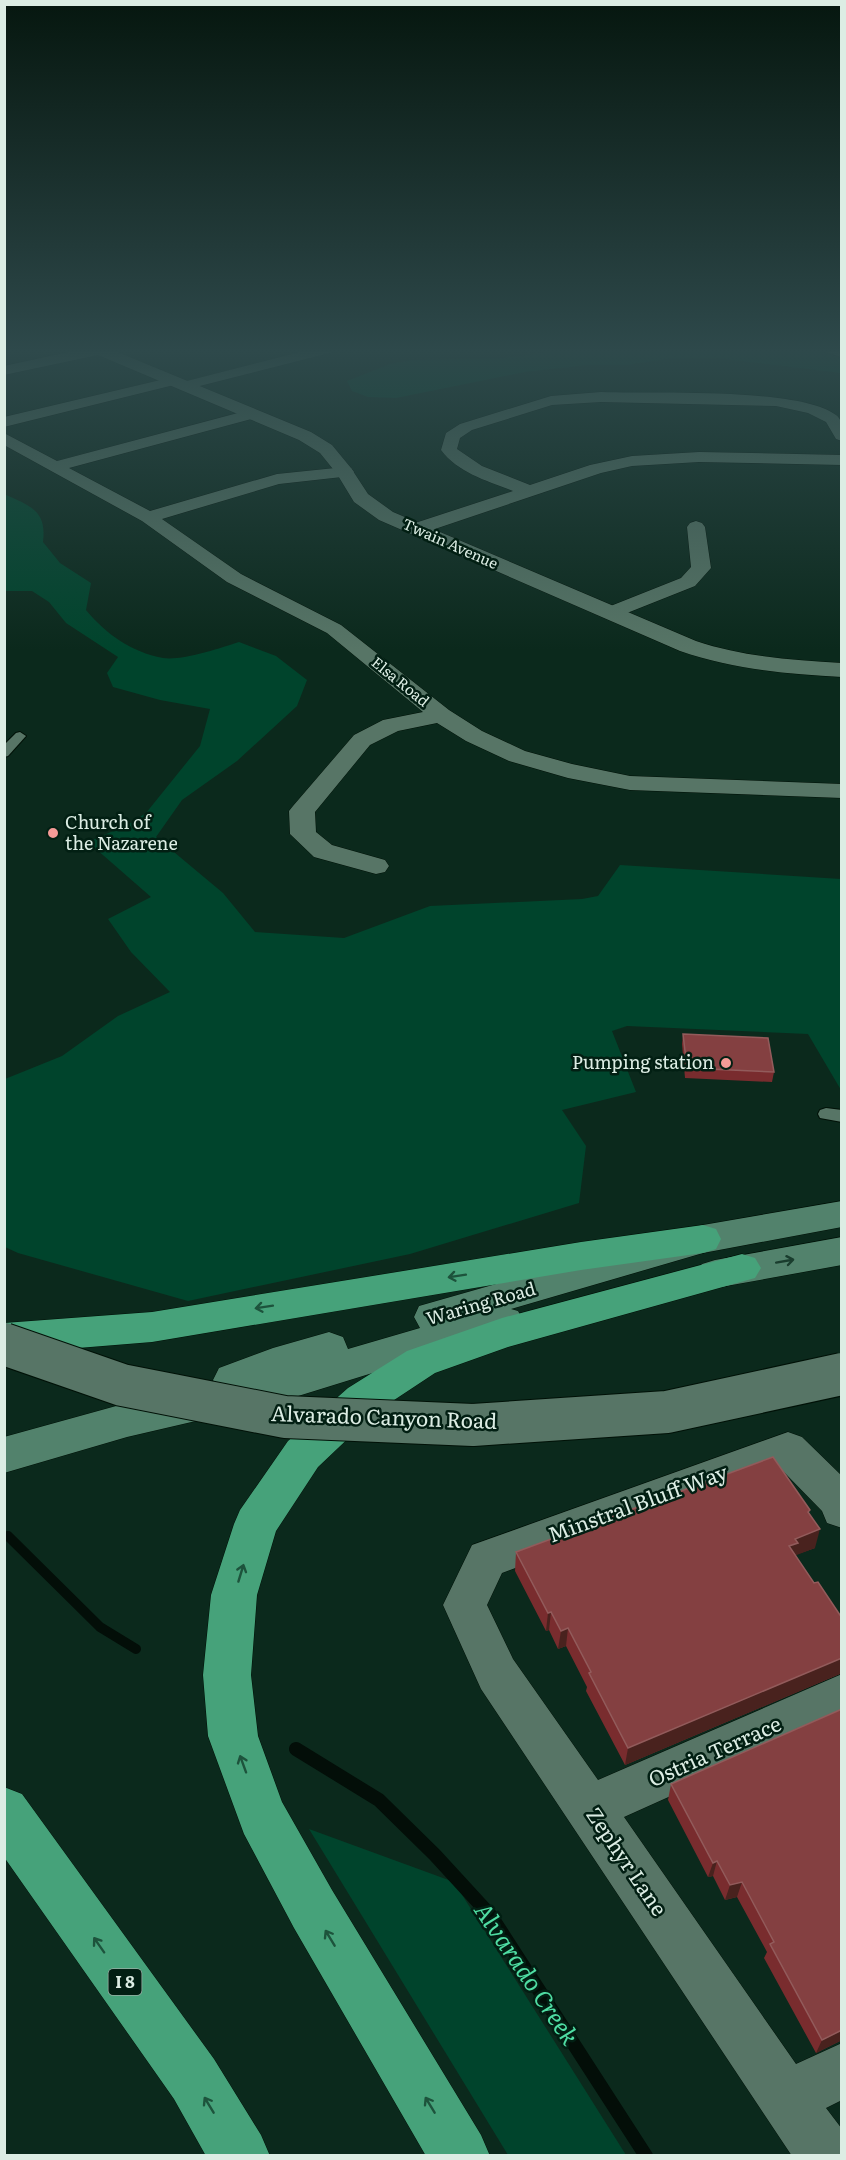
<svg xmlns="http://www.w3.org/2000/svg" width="846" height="2160" viewBox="0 0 846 2160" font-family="Literata,serif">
<rect width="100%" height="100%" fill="#0b291c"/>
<!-- green -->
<g fill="#00442c">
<path d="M583 348H841V373L717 358 665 359 628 365H588L525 372 396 398 368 397 352 391 347 381 390 364 412 360 504 358Z"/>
<path d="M4 494C30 506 47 510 43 542L60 563 91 583 86 610C106 634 131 652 163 658 181 661 221 648 239 642L276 656 307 680 297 706 237 761 182 800 156 837 223 893 255 932 344 938 430 906 582 899 598 896 620 865 841 879V1090L808 1034 627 1026 612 1031 636 1092 562 1110 586 1146 579 1203 410 1254 188 1301 18 1253 5 1247V1079L62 1056 118 1016 170 992 131 952 108 919 151 897 88 842 129 824 146 813 200 746 210 709 160 700 113 687 107 673 118 657 66 623 49 602 32 591H5Z"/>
<path d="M309 1829 454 1882 626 2155H508Z"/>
</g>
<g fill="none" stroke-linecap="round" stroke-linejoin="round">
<!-- stream-far1 -->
<path stroke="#030e08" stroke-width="10" d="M8 1536 100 1627 136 1649"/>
<!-- stream -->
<path stroke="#030e08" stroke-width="14" d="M296 1749 379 1800 435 1855 491 1916 646 2156"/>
<!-- service casing -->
<g stroke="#001107" stroke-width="2">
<g id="service">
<path d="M812 348H824L842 353V357Z"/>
<path d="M20 732 26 736 8 756 4 757V745L16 733Z"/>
<path d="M826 1108 842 1110V1122L820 1118 818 1114 820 1110Z"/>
</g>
</g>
<!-- minor casing -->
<g stroke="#001107" stroke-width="1">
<g id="minor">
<path d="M316 348H339L337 351 184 390 179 389 178 384 4 427V417L173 377 178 378 179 383Z"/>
<path d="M601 392C652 394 800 387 836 415 844 421 842 432 842 441L836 439 826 422 808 413 776 406 601 402 552 405 472 430 460 438 457 449 482 466 530 485 590 465 632 456 699 452 842 455V465L699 462 632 466 601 473 423 533H409L407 529 409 525 513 491C488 481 458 473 441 450L446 433 460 424 551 396Z"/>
<path d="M253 409 261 414 259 417 69 468 150 511 277 474 345 467 351 468 354 472 351 476 279 484 162 519 241 574 341 625 449 710 482 731 525 751 572 764 630 776 842 784V798L630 790 568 778 509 761 466 741 437 723 398 731 370 745 315 812 316 832 332 845 385 860 389 866 385 872 376 874 314 857 290 834 289 811 293 806 354 735 383 720 423 712 327 633 227 582 142 521 4 445V433L57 461Z"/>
<path d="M696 521 702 523 705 527 711 568 695 586 617 617H603L600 613 603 609 681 578 691 567 687 527 690 523Z"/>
<path d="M788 1432 802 1437 842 1476V1528L827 1523 822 1511 781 1469 502 1573 487 1605 513 1659 598 1780 842 1674V1719L624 1817 796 2064 842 2043V2100L826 2108 842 2129V2156H792L481 1689 443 1605 472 1545Z"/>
</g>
</g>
<!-- tertiary casing -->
<g stroke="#001107" stroke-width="1">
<path id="tertiary" d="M87 348H117L115 351 311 432 332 445 351 468 368 494 393 512 696 641C744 657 792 660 842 663V677C786 674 733 669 680 651L379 520 354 502 337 474 320 453 299 440 98 355 4 375V366Z"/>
</g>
<!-- secondary casing -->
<g stroke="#001107" stroke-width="1">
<g id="secondary">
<path d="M842 1201V1227L703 1253 511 1309 518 1311 524 1322 518 1333 437 1353 282 1401 127 1437 4 1473V1437L127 1403 215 1384 213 1380 219 1368 273 1348 329 1332 343 1337 348 1349 420 1328 414 1317 419 1306 433 1302 703 1225Z"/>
<path d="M842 1237V1265L715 1288 702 1284 696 1274 702 1264 715 1260Z"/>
</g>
</g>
<!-- motorway casing -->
<g stroke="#001107" stroke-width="1">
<g id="motorway">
<path d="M703 1225 716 1229 721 1239 716 1249 703 1253 581 1270 152 1342 4 1354V1323L152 1312 581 1242Z"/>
<path d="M742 1254 755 1258 761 1268 755 1278 508 1347 435 1373 376 1412 318 1467 276 1531 257 1595 251 1675 258 1736 282 1802 332 1890 481 2135 490 2156H426L294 1928 244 1834 208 1736 203 1675 211 1595 234 1524 240 1510 288 1441 348 1388 407 1351 502 1318Z"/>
<path d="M4 1787 22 1794 214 2059 261 2135 270 2156H206L174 2099 4 1857Z"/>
</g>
</g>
<!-- service -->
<use href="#service" fill="#577566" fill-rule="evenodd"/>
<!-- minor -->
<use href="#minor" fill="#577566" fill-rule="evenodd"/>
<!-- tertiary -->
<use href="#tertiary" fill="#577566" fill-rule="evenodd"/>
<!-- secondary -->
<use href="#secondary" fill="#52826c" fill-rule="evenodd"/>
<!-- motorway -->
<use href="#motorway" fill="#46a27a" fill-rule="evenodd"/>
<!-- tertiary-bridge casing -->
<g stroke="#001107" stroke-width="44" stroke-linecap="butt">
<path id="tertiary-bridge" d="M4 1344 122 1385 285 1417 473 1425 667 1412 842 1374"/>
</g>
<!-- tertiary-bridge -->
<use href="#tertiary-bridge" stroke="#577566" stroke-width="42"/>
</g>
<!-- wall -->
<g fill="#792c2e">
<path d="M683 1034 774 1072 772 1082 685 1078 682 1044Z"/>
<path d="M809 1514 815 1548 795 1555 814 1583 842 1618V1673L625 1765 586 1691 587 1687 566 1646 558 1649 549 1630 546 1631 515 1571 516 1552Z"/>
<path d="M842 1709V2040L816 2053 764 1958 767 1952 737 1897 725 1900 713 1876 708 1877 668 1800 671 1784Z"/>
</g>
<!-- shaded-wall -->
<g fill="#49221e">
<path d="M820 1529 815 1548 794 1556 789 1546 795 1539Z"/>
<path d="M551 1612 549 1630 546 1631 548 1613Z"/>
<path d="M568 1628 566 1646 558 1649 561 1631Z"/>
<path d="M842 1658V1673L625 1765 628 1748Z"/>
<path d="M717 1861 713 1876 708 1877 713 1863Z"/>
<path d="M742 1882 737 1897 725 1900 730 1885Z"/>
<path d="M842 2030V2040L816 2053 822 2040Z"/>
</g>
<!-- building -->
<g fill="#844041" stroke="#925b5b" stroke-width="1.5">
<path d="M683 1034 768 1038 774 1072 687 1068Z"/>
<path d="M773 1457 810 1510 808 1512 820 1529 795 1539 798 1543 789 1546 814 1583 818 1582 842 1618V1658L628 1748 589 1673 591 1672 568 1628 561 1631 551 1612 548 1613 516 1552Z"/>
<path d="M842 1709V2030L822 2040 770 1944 774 1942 742 1882 730 1885 717 1861 713 1863 671 1784Z"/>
</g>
<!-- one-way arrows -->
<defs><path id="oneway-shaft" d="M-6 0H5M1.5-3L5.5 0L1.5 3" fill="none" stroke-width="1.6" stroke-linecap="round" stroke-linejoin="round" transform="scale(1.5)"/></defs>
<use stroke="#1a3d2e" href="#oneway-shaft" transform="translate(785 1261) rotate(-10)"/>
<g stroke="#1d533c">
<use href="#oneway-shaft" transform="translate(457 1276) rotate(171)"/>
<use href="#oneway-shaft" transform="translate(264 1307) rotate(171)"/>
<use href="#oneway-shaft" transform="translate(241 1573) rotate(-73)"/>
<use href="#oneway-shaft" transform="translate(243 1764) rotate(-110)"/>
<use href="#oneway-shaft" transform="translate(330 1938) rotate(-121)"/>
<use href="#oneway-shaft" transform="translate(99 1945) rotate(-125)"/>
<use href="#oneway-shaft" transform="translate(209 2105) rotate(-121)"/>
<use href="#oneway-shaft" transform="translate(430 2105) rotate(-121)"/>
</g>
<!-- sky -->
<linearGradient id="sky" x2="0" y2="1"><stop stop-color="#06170f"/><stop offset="0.54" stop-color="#2e494b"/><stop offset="1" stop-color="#2e494b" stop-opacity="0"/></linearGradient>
<rect width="846" height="650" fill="url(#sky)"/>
<!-- markers -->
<g fill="#f59b97" stroke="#021f13" stroke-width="2">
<circle cx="53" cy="833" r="6"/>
<circle cx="726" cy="1063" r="6"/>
</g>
<g text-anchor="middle" stroke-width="5" stroke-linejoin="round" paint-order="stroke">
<!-- far-street labels -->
<g font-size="15" fill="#dcede4" stroke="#021f13">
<text transform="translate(450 544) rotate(24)" y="5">Twain Avenue</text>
<text transform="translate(400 682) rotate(39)" y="5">Elsa Road</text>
</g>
<!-- shield labels -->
<rect fill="#021f13" stroke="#9bafa5" stroke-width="1.5" x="108.5" y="1969" width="33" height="26" rx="4.5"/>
<g font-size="16" font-weight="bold" fill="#dcede4">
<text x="125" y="1988">I 8</text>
</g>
<!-- poi labels -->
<g font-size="18" fill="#dcede4" stroke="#021f13" text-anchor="start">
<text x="65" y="829">Church of<tspan x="65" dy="21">the Nazarene</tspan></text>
<text x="714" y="1069" text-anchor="end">Pumping station</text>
</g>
<!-- street labels -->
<g font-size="18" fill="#dcede4" stroke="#021f13">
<text transform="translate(481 1304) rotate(-16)" y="6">Waring Road</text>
</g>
<!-- near-street labels -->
<g font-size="21" fill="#dcede4" stroke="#021f13">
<text transform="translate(384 1418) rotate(2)" y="7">Alvarado Canyon Road</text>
<text transform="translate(638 1504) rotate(-20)" y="7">Minstral Bluff Way</text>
<text transform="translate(715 1752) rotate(-24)" y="7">Ostria Terrace</text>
<text transform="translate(626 1862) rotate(56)" y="7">Zephyr Lane</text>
</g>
<!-- near-water labels -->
<g font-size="24" font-style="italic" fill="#4fdda3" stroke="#021f13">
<text transform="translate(526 1974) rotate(56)" y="8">Alvarado Creek</text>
</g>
</g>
<!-- border -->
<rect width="846" height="2160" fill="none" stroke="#dcede4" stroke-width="12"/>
</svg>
